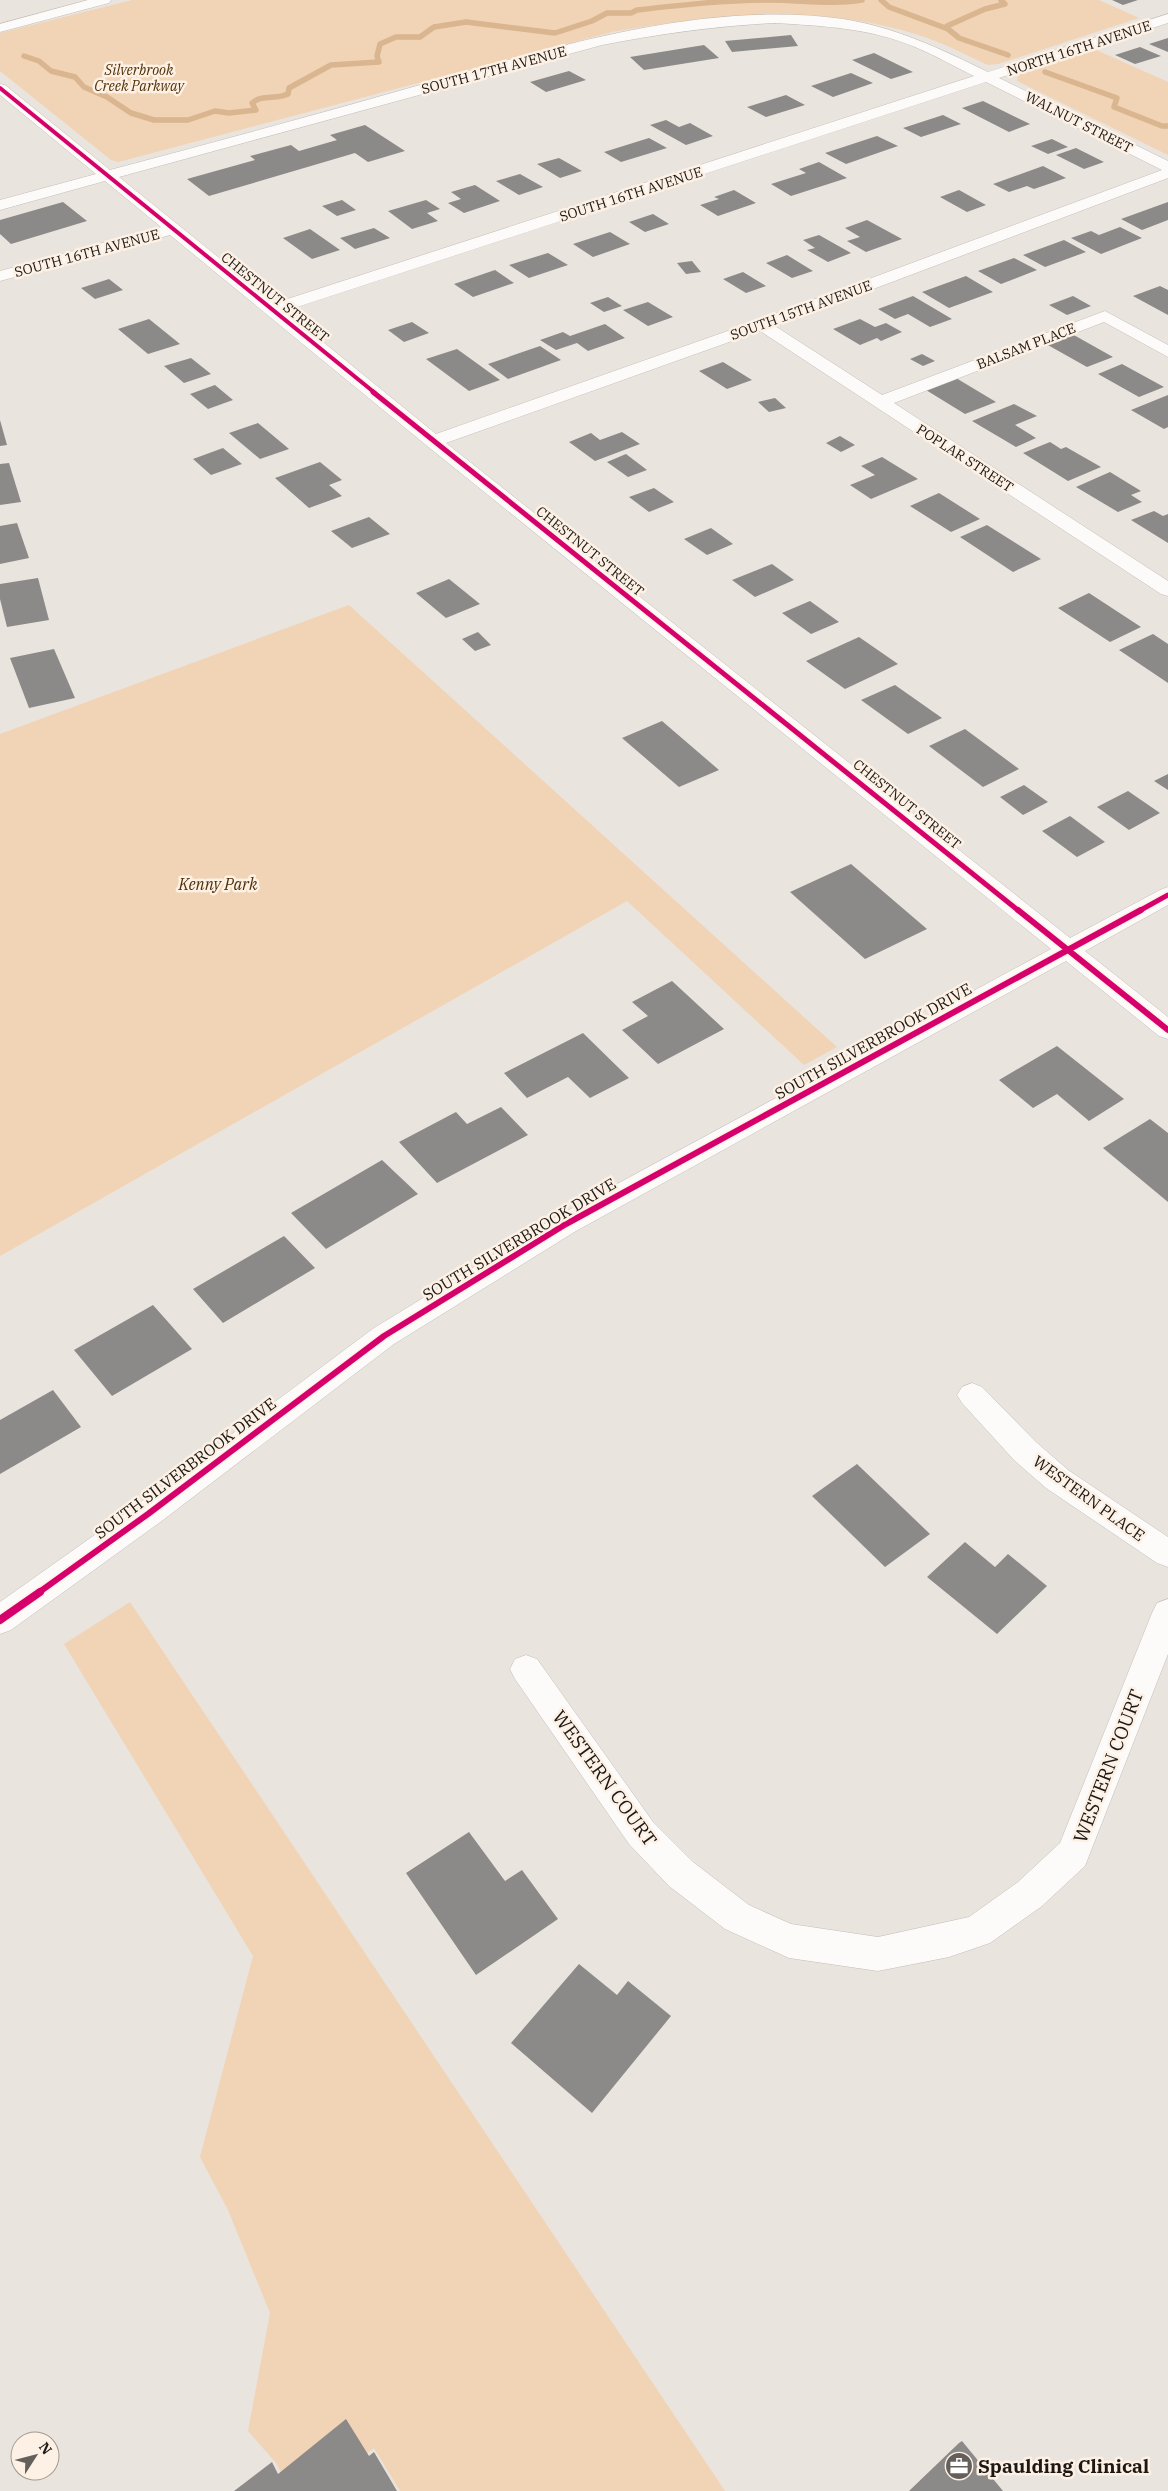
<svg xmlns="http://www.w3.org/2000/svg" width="1168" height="2491" viewBox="0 0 1168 2491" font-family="'IBM Plex Serif',serif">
<rect width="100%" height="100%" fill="#eae4de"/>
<!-- green -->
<g fill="#f1d3b5">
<path d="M132 0H1099L1139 18 998 64 988 65C966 55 945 44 922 36 820 3 716 14 612 32L118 162 111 160 0 71V33Z"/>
<path d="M1092 48 1168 82V155L1017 81 1018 75Z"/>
<path d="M349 605 837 1047 804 1065 627 901 0 1256V734Z"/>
<path d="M130 1602 725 2491H400L374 2448 319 2491H291L276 2463 248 2431 270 2313 228 2210 200 2157 253 1956 64 1644Z"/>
</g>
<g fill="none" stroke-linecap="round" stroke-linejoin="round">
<!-- stream -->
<g stroke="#d9b590" stroke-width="5.5">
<path d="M881 0 889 7 948 29 959 38 1008 55"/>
<path d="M948 29 947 26 985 9 1005 4 1001 0"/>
<path d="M24 56 39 61 51 71 75 77 84 87 107 97 131 113 154 120H188L215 111 229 113 256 110 252 103C262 94 276 100 288 94L289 88 331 65 379 62 377 56 380 44 396 37H420L434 27 466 22 555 33 592 21 607 13H631L637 10C681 5 726 0 770 0 802 0 831 5 862 0"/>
<path d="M1045 72 1117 98 1114 107 1162 126H1168"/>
</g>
</g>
<!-- building -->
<g fill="#8b8a89">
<path d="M1112 0H1138L1123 5Z"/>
<path d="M791 35 798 46 732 52 725 41Z"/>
<path d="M1168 38V52L1149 44Z"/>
<path d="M704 45 719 58 644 70 630 57Z"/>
<path d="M1140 47 1161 56 1135 64 1115 55Z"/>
<path d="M874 53 913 72 891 79 852 60Z"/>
<path d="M569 71 586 80 546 92 530 82Z"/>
<path d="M851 73 873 83 833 97 811 86Z"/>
<path d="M786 95 805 105 766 117 747 107Z"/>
<path d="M983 101 1030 124 1009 132 962 108Z"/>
<path d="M943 115 961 124 921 137 903 128Z"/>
<path d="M666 120 679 127 690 123 713 136 686 145 650 125Z"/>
<path d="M365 125 405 151 368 162 355 153 209 196 187 179 255 160 250 156 291 145 299 151 337 140 330 135Z"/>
<path d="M877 136 898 146 846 164 825 153Z"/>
<path d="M649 138 667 148 621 162 604 152Z"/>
<path d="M1052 139 1068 147 1048 154 1031 146Z"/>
<path d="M1076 148 1104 162 1084 169 1056 155Z"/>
<path d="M559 158 582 171 560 178 537 164Z"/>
<path d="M819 162 847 178 791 196 771 184 806 173 799 169Z"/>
<path d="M1043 166 1066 178 1034 189 1027 186 1009 192 993 184Z"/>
<path d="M520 174 543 187 519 195 496 181Z"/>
<path d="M475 185 500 201 464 213 448 203 461 199 451 192Z"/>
<path d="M734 190 756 203 718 216 700 205 719 199 714 197Z"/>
<path d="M959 190 986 205 967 212 940 197Z"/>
<path d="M342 200 356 210 337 216 322 206Z"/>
<path d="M426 200 440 209 427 213 438 221 412 229 388 211Z"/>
<path d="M63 202 87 221 11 244 0 234V220Z"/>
<path d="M1168 202V220L1142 230 1121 219Z"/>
<path d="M653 214 669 224 645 232 629 222Z"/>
<path d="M867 220 902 239 866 252 847 241 860 237 845 228Z"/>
<path d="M1120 227 1142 238 1101 254 1071 238 1091 231 1099 235Z"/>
<path d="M374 228 390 238 355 249 340 238Z"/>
<path d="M310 229 340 250 312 259 283 238Z"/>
<path d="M610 232 630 244 593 257 573 244Z"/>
<path d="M819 235 851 253 828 262 807 250 815 248 803 240Z"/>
<path d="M1064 240 1086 252 1045 267 1023 255Z"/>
<path d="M548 253 568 265 529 278 509 265Z"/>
<path d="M787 255 813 271 792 278 766 263Z"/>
<path d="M1014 258 1037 270 1001 284 978 271Z"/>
<path d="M692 261 701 272 686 274 677 263Z"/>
<path d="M495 270 514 283 473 297 454 284Z"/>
<path d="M743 272 766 286 746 293 723 279Z"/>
<path d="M966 276 993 292 949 308 922 292Z"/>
<path d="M109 279 123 290 95 299 81 288Z"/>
<path d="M1160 286 1168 290V315L1133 296Z"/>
<path d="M913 296 952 319 930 327 908 314 895 319 878 309Z"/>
<path d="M1073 296 1091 306 1067 315 1049 305Z"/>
<path d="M608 297 622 306 604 312 590 303Z"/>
<path d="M648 302 673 317 648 326 623 310Z"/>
<path d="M149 319 180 344 148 354 118 329Z"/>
<path d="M860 319 875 327 886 323 902 332 881 341 877 338 860 345 833 329Z"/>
<path d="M412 322 429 333 404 342 388 330Z"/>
<path d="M605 324 625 338 588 351 577 343 556 350 540 340 563 332 570 336Z"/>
<path d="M1072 334 1113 357 1087 367 1046 344Z"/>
<path d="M540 346 561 360 508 379 488 364Z"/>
<path d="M457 349 500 380 469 391 426 359Z"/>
<path d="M922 354 935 361 923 366 910 359Z"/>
<path d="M191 358 211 374 184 383 164 366Z"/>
<path d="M723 362 752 380 727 389 699 371Z"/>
<path d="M1122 364 1164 387 1139 397 1098 374Z"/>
<path d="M956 378 996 402 965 414 926 390Z"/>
<path d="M215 385 233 400 208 409 190 394Z"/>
<path d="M1168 395V427L1164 429 1131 410Z"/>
<path d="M775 398 786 408 769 412 758 402Z"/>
<path d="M1014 404 1037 416 1015 425 1036 438 1016 447 972 421Z"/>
<path d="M0 420 7 445 0 446Z"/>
<path d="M258 423 289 449 260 459 229 433Z"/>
<path d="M622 432 640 444 595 461 569 442 591 433 600 440Z"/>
<path d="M840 436 855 445 841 452 826 443Z"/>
<path d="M1050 442 1061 449 1066 447 1101 467 1068 481 1023 453Z"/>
<path d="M223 448 242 464 211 475 193 459Z"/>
<path d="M626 454 647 470 628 477 607 462Z"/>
<path d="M882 457 918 479 871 499 850 485 875 475 861 466Z"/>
<path d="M320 462 342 480 329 485 342 496 309 508 275 478Z"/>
<path d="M9 463 21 502 0 505V464Z"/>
<path d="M1110 472 1141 491 1131 495 1142 502 1118 512 1076 487Z"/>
<path d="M654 488 674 502 649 512 629 497Z"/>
<path d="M939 493 980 519 951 532 910 506Z"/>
<path d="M1154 511 1163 516 1168 514V543L1131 520Z"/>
<path d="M369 517 390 534 352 548 331 531Z"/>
<path d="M17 523 29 558 0 564V526Z"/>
<path d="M987 525 1041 559 1013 572 960 537Z"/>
<path d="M711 528 733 544 707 555 684 539Z"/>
<path d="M772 564 794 580 755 597 732 580Z"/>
<path d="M38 578 49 620 7 627 0 599V584Z"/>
<path d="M449 579 480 604 446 618 416 593Z"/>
<path d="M1089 593 1141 627 1110 642 1058 608Z"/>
<path d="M810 601 839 622 811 634 782 613Z"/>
<path d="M478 632 491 645 475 651 462 639Z"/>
<path d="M1153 634 1168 644V683L1119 650Z"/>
<path d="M859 637 898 664 845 689 806 661Z"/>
<path d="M54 649 75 698 29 708 10 658Z"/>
<path d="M895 685 942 718 908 734 861 700Z"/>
<path d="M662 721 719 770 679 787 622 738Z"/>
<path d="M965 729 1019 769 983 787 929 746Z"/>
<path d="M1168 774V790L1154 781Z"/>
<path d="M1024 785 1048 802 1023 815 1000 797Z"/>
<path d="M1128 791 1160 813 1129 830 1097 807Z"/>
<path d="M1070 816 1105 842 1077 857 1042 831Z"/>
<path d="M851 864 927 929 865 959 790 892Z"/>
<path d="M672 981 724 1029 658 1064 622 1030 648 1016 632 1002Z"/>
<path d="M583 1033 629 1078 590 1098 568 1077 527 1098 504 1073Z"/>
<path d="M1057 1046 1124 1099 1089 1121 1057 1094 1033 1108 999 1080Z"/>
<path d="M501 1107 528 1135 437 1183 399 1142 456 1112 467 1124Z"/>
<path d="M1150 1119 1168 1133V1202L1103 1148Z"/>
<path d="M382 1160 418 1194 326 1249 291 1213Z"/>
<path d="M284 1236 315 1268 223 1323 193 1289Z"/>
<path d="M153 1305 192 1349 112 1396 74 1350Z"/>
<path d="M53 1390 81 1427 0 1474V1420Z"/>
<path d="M857 1464 930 1534 885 1567 812 1496Z"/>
<path d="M965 1542 995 1567 1008 1554 1047 1586 997 1634 927 1577Z"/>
<path d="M469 1832 505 1881 522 1870 558 1919 476 1975 406 1873Z"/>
<path d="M579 1964 617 1995 628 1981 671 2016 592 2113 511 2043Z"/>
<path d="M346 2419 369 2456 374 2452 397 2491H234L272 2462 278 2474Z"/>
<path d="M962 2441 1003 2491H909L959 2443Z"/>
</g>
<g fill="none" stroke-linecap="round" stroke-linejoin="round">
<!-- minor casing -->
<g stroke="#c2bdb8" stroke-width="1">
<g id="minor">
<path d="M88 0H111L109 3 0 32V24Z"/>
<path d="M1168 14V23L999 78 1168 161V178L775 326 882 395 1105 311 1168 345V357L1104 322 894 403 1168 581V596L1161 594 760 331 446 443 1070 938 1160 890 1168 887V905L1085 951 1168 1017V1039L1159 1036 1066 961 576 1231 394 1344 159 1523 11 1630 0 1634V1602L137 1505 374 1328 556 1217 1051 949 426 445 170 235 0 281V271L161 227 105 181 0 210V200L96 174 0 95V84L5 85 110 170C216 142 322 113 427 83 558 46 705 0 843 19 895 27 941 49 988 72ZM775 23C823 26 870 28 915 47 935 55 955 67 974 76L275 303 119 177 602 45C659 34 716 26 775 23ZM986 82 1162 170 756 321 436 434 285 311Z"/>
<path d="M972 1383 982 1387 1036 1442 1068 1470 1168 1537V1567L1157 1563 1046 1488 1014 1460 962 1403 957 1395 962 1387Z"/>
<path d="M1168 1599V1654L1085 1866 1042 1906 990 1943 949 1957 878 1971 789 1958 725 1929 669 1886 629 1844 515 1679 510 1669 515 1659 526 1655 537 1659 653 1822 693 1862 749 1905 791 1924 878 1937 969 1917 1018 1882 1060 1843 1152 1613 1157 1603Z"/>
</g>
</g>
<!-- minor -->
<use href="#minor" fill="#fcfbfa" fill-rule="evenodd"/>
<!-- cycleway-far3 casing -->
<g stroke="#fdf1e5" stroke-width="5.5">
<path id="cycleway-far3" d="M0 88 375 393"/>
</g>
<!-- cycleway-far2 casing -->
<g stroke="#fdf1e5" stroke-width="8">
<g id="cycleway-far2">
<path d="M373 392 1019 911"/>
<path d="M1139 911 1168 895"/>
</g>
</g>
<!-- cycleway-far1 casing -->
<g stroke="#fdf1e5" stroke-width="9">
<g id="cycleway-far1">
<path d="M1018 910 1168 1030"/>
<path d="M38 1593 148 1514 384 1336 566 1224 1141 910"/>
</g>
</g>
<!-- cycleway casing -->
<g stroke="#fdf1e5" stroke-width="11">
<path id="cycleway" d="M0 1620 40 1592"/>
</g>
<!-- cycleway-far3 -->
<use href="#cycleway-far3" stroke="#d6006c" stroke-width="4"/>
<!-- cycleway-far2 -->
<use href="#cycleway-far2" stroke="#d6006c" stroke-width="5"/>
<!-- cycleway-far1 -->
<use href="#cycleway-far1" stroke="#d6006c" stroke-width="6"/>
<!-- cycleway -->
<use href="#cycleway" stroke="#d6006c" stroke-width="8"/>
</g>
<!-- icons -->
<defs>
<g id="office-disc" transform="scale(1.4375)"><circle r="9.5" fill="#655f5b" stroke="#fdf1e5"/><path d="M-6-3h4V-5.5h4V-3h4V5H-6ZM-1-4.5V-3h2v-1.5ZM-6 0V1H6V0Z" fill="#fff"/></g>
</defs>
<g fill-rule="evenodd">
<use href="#office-disc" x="959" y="2466"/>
</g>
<g text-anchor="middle" stroke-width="5" stroke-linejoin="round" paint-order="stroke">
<!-- far-street labels -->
<g font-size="14" fill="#1d1814" stroke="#fdf1e5">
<text transform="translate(1079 48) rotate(-18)" y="5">NORTH 16TH AVENUE</text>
<text transform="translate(494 70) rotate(-15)" y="5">SOUTH 17TH AVENUE</text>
<text transform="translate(1079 122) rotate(27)" y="5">WALNUT STREET</text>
<text transform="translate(631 194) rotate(-18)" y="5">SOUTH 16TH AVENUE</text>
<text transform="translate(87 253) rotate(-15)" y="5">SOUTH 16TH AVENUE</text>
<text transform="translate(275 297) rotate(39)" y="5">CHESTNUT STREET</text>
<text transform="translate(801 310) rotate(-20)" y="5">SOUTH 15TH AVENUE</text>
<text transform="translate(1026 346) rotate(-21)" y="5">BALSAM PLACE</text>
<text transform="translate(965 458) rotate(33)" y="5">POPLAR STREET</text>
<text transform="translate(590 551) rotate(39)" y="5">CHESTNUT STREET</text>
<text transform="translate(907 804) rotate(39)" y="5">CHESTNUT STREET</text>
</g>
<!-- far-park labels -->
<g font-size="14" font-style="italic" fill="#502f06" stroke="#fdf1e5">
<text x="139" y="75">Silverbrook<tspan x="139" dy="16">Creek Parkway</tspan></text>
</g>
<!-- park labels -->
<g font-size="16" font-style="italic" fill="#502f06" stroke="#fdf1e5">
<text x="218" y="890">Kenny Park</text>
</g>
<!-- street labels -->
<g font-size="16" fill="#1d1814" stroke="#fdf1e5">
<text transform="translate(873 1041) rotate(-29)" y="6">SOUTH SILVERBROOK DRIVE</text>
<text transform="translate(519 1239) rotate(-31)" y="6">SOUTH SILVERBROOK DRIVE</text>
<text transform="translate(185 1468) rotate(-37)" y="6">SOUTH SILVERBROOK DRIVE</text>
<text transform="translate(1089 1498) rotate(36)" y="6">WESTERN PLACE</text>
</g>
<!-- near-street labels -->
<g font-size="19" fill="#1d1814" stroke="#fdf1e5">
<text transform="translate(1108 1766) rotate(-69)" y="7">WESTERN COURT</text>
<text transform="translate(605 1778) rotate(54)" y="7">WESTERN COURT</text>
</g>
<!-- near-poi labels -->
<g font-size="19" font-weight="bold" fill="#1d1814" stroke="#fdf1e5" text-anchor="start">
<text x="978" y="2473">Spaulding Clinical</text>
</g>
</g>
<!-- north arrow -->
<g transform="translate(35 2456) rotate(54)"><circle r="24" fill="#fdf1e5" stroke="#a39a91"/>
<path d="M0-4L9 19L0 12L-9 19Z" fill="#655f5b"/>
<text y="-8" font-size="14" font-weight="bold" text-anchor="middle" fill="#1d1814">N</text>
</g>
</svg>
